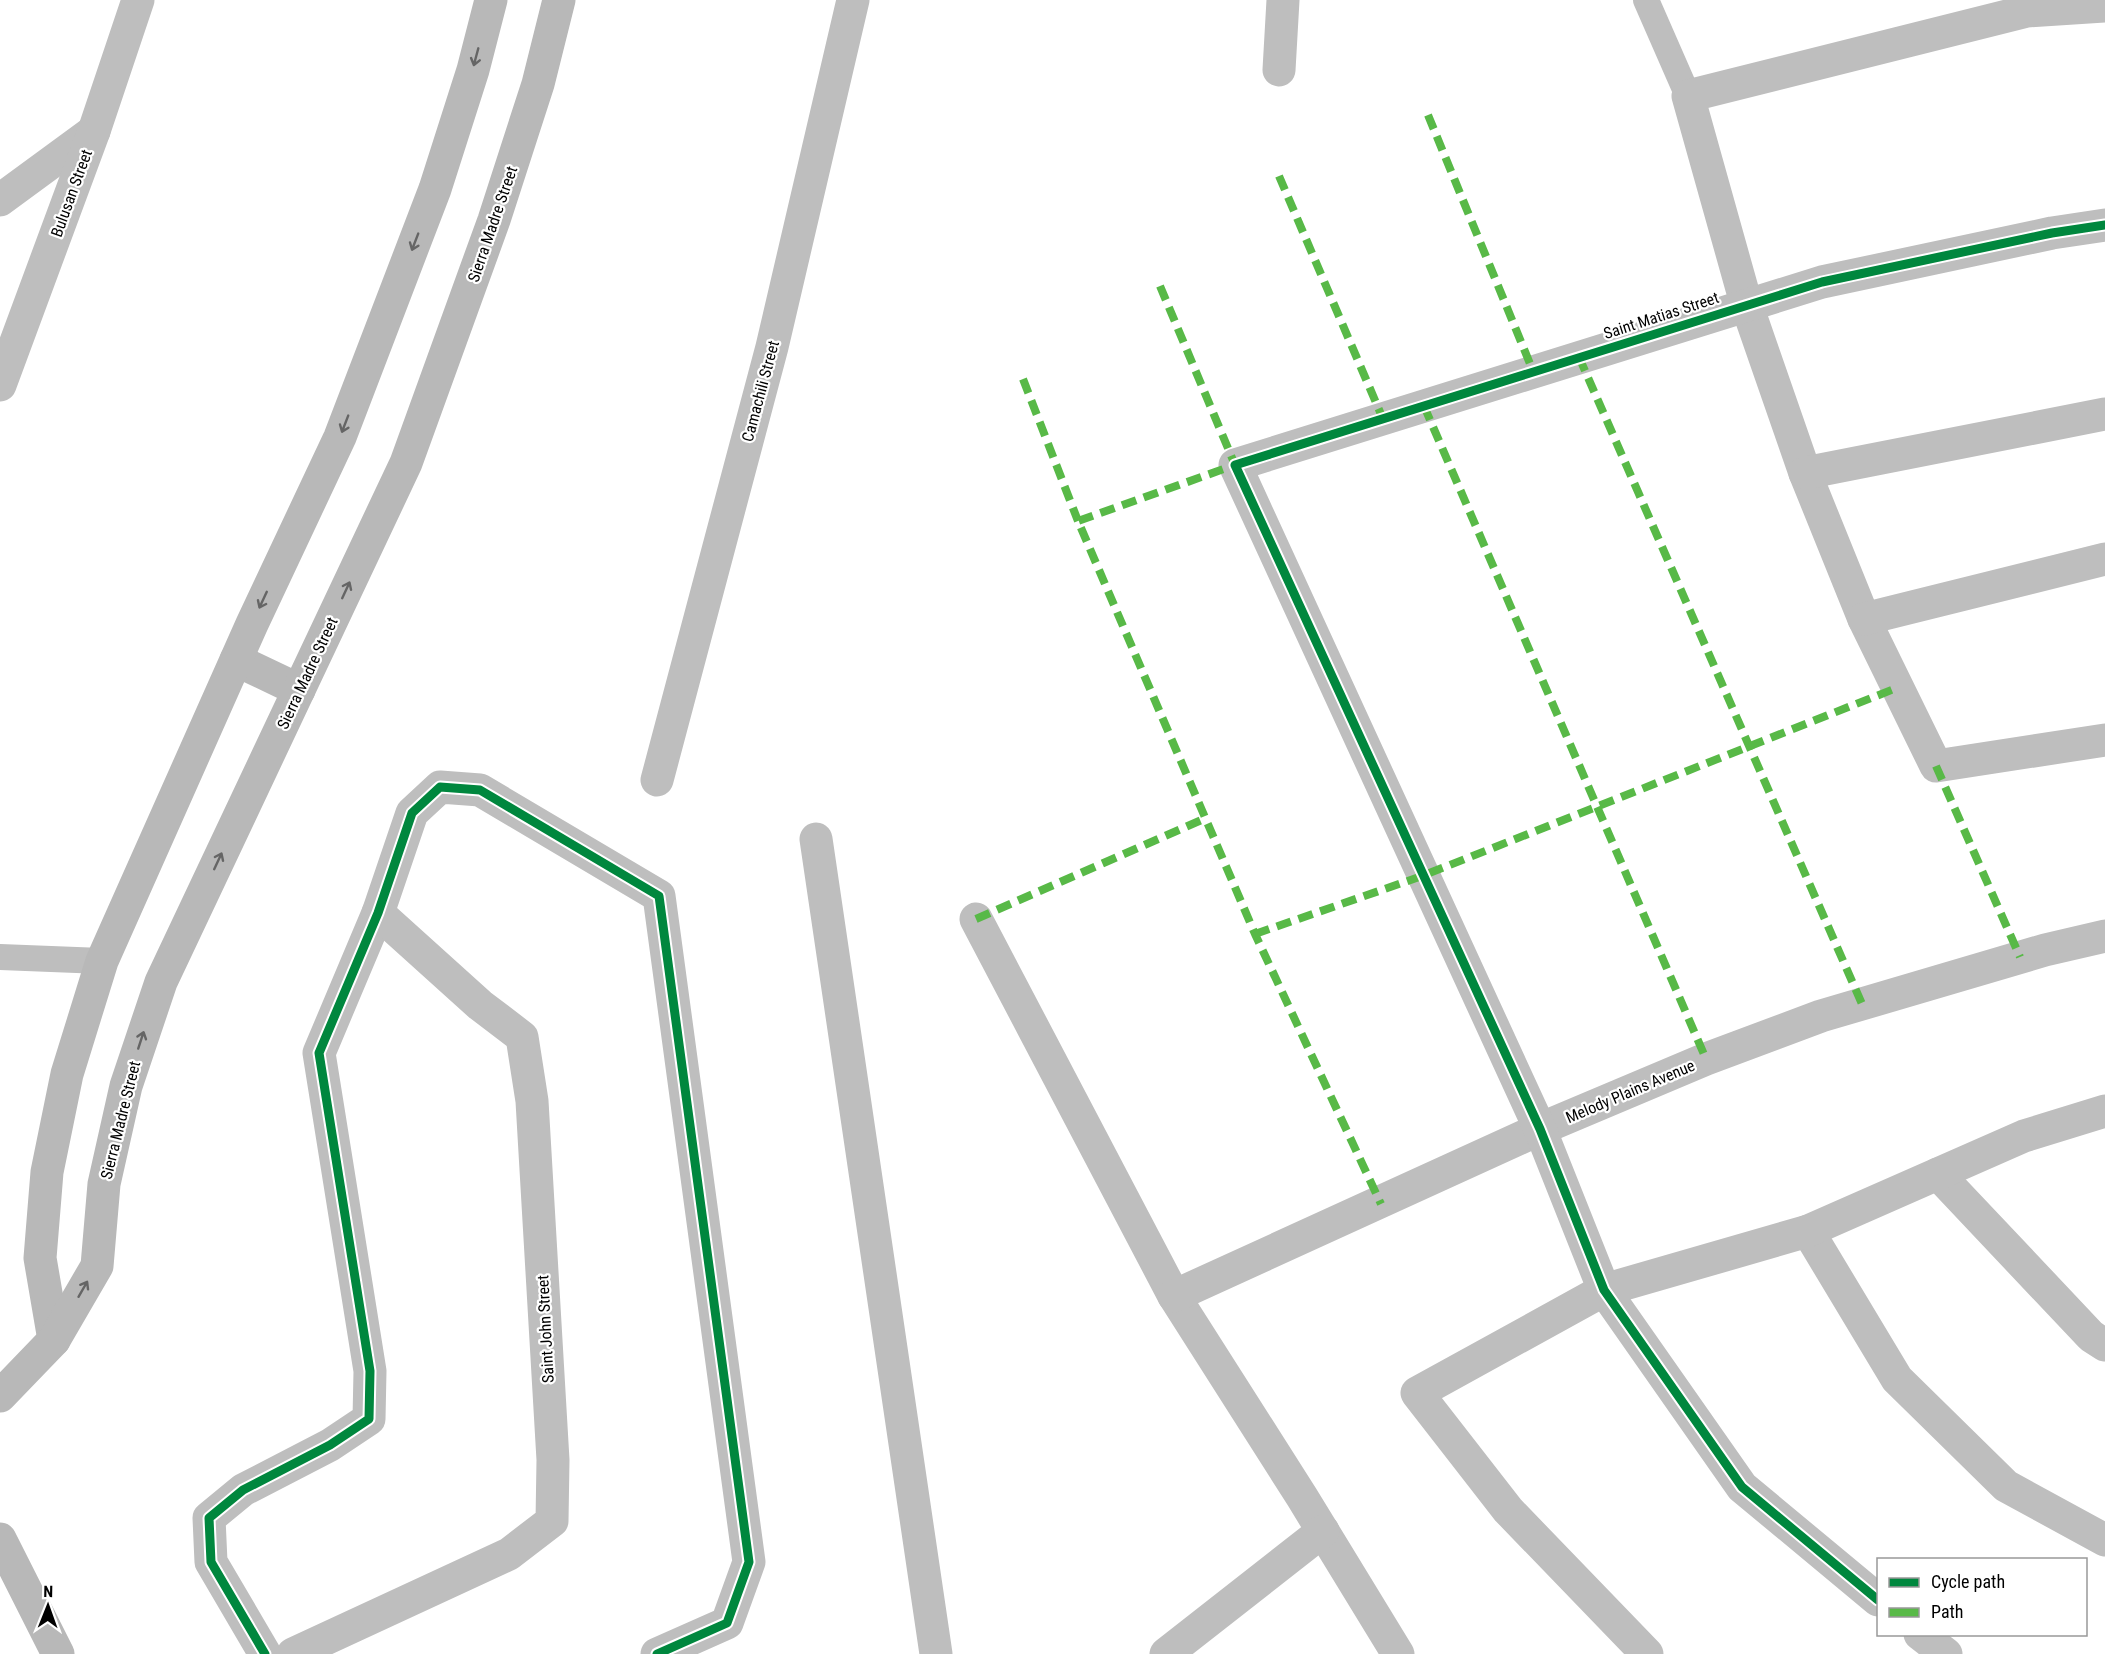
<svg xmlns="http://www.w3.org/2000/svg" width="2105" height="1654" viewBox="0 0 2105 1654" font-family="'Roboto Condensed',sans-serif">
<rect width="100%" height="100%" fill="#fff"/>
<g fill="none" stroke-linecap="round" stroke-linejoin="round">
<!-- lane -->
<g stroke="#bebebe" stroke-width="26">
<path d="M1646 0 1688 96"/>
<path d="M0 957 102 961"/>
</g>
<!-- street -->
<g stroke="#bebebe" stroke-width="33">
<path d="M2105 6 2027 11 1688 96 1746 303 1805 473 1864 619 1936 766 2105 740"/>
<path d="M1279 70 1283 0"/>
<path d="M0 200 94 131"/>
<path d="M0 385 94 131 138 0"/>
<path d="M1805 473 2105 414"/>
<path d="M1864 619 2105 559"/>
<path d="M657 780 772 347 853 0"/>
<path d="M816 839 936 1654"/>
<path d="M976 919 1174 1296 1302 1497 1398 1654"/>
<path d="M1938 1174 2091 1336 2105 1345"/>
<path d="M1808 1231 1897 1379 2006 1486 2105 1540"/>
<path d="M1174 1296 1540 1129 1706 1059 1821 1016 2045 950 2105 936"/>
<path d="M1878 1600 1742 1487 1604 1290 1540 1129 1235 465 1822 282 2052 233 2105 225"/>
<path d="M1920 1634 1946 1654"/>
<path d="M265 1654 211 1562 209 1518 243 1490 330 1445 369 1419 370 1371 319 1053 378 913 412 813 440 787 480 790 659 896 749 1562 727 1623 657 1654"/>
<path d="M293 1654 509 1554 552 1521 553 1460 532 1101 522 1037 480 1005 378 913"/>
<path d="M1166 1654 1323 1531"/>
<path d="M1647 1654 1508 1510 1417 1393 1604 1290 1808 1231 2024 1136 2105 1111"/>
</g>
<!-- secondary -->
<g stroke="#b8b8b8" stroke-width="33">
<path d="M236 660 299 690"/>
<path d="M54 1340 40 1258 47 1172 67 1074 102 961 252 624 340 437 435 189 473 70 491 0"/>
<path d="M0 1396 54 1340 97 1266 104 1184 126 1086 161 982 406 463 494 220 538 84 559 0"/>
<path d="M0 1539 58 1654"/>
</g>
<!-- quiet -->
<g stroke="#58b947" stroke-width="8" stroke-dasharray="15 8" stroke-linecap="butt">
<path d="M1428 115 1533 371"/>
<path d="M1279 176 1383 419"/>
<path d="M1160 286 1235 465 1078 521 1255 934 1381 1204"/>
<path d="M1579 357 1862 1004"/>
<path d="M1023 379 1078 521"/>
<path d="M1424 406 1706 1059"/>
<path d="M1936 766 2020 957"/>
<path d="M976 919 1206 818"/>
<path d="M1255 934 1422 876 1899 687"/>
</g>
<!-- cycleway casing -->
<g stroke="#fff" stroke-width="13">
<g id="cycleway">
<path d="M1878 1600 1742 1487 1604 1290 1540 1129 1235 465 1822 282 2052 233 2105 225"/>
<path d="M265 1654 211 1562 209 1518 243 1490 330 1445 369 1419 370 1371 319 1053 378 913 412 813 440 787 480 790 659 896 749 1562 727 1623 657 1654"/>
</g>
</g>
<!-- cycleway -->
<use href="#cycleway" stroke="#00873e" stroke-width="9"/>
</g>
<!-- one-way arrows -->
<defs><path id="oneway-shaft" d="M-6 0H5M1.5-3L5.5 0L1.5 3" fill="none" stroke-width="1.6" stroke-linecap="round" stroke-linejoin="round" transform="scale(1.5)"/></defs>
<g stroke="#656565">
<use href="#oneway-shaft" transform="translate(476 57) rotate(105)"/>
<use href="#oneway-shaft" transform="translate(415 242) rotate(111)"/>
<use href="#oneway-shaft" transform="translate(345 424) rotate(111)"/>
<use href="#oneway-shaft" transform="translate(346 590) rotate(-65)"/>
<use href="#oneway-shaft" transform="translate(263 600) rotate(115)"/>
<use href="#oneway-shaft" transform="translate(218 861) rotate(-65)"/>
<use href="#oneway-shaft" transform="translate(141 1040) rotate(-72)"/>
<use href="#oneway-shaft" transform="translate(83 1289) rotate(-60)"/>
</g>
<g text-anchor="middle" stroke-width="4.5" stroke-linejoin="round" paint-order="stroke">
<!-- street labels -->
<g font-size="16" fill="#000" stroke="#fff">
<text transform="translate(71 193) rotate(-70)" y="6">Bulusan Street</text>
<text transform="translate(492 224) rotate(-71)" y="6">Sierra Madre Street</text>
<text transform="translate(1661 315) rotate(-18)" y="6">Saint Matias Street</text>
<text transform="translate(760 391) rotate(-75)" y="6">Camachili Street</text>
<text transform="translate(307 673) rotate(-65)" y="6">Sierra Madre Street</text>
<text transform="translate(1630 1091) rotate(-23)" y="6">Melody Plains Avenue</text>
<text transform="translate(120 1120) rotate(-76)" y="6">Sierra Madre Street</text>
<text transform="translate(545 1329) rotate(-93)" y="6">Saint John Street</text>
</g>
</g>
<!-- legend -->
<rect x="1877" y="1558" width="210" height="78" fill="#ffffff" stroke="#999999" stroke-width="1.5"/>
<rect x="1889" y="1578" width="30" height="9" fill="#00873e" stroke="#999999" stroke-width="1.5"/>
<text x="1931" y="1588" font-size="18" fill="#000000">Cycle path</text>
<rect x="1889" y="1608" width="30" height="9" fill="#58b947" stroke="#999999" stroke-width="1.5"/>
<text x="1931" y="1618" font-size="18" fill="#000000">Path</text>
<!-- north arrow -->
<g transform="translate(48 1606) rotate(1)" stroke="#ffffff" stroke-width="4.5" paint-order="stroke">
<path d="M0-4.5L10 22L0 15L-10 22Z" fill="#000000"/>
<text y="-9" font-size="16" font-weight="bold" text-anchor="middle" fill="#000000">N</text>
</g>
</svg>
